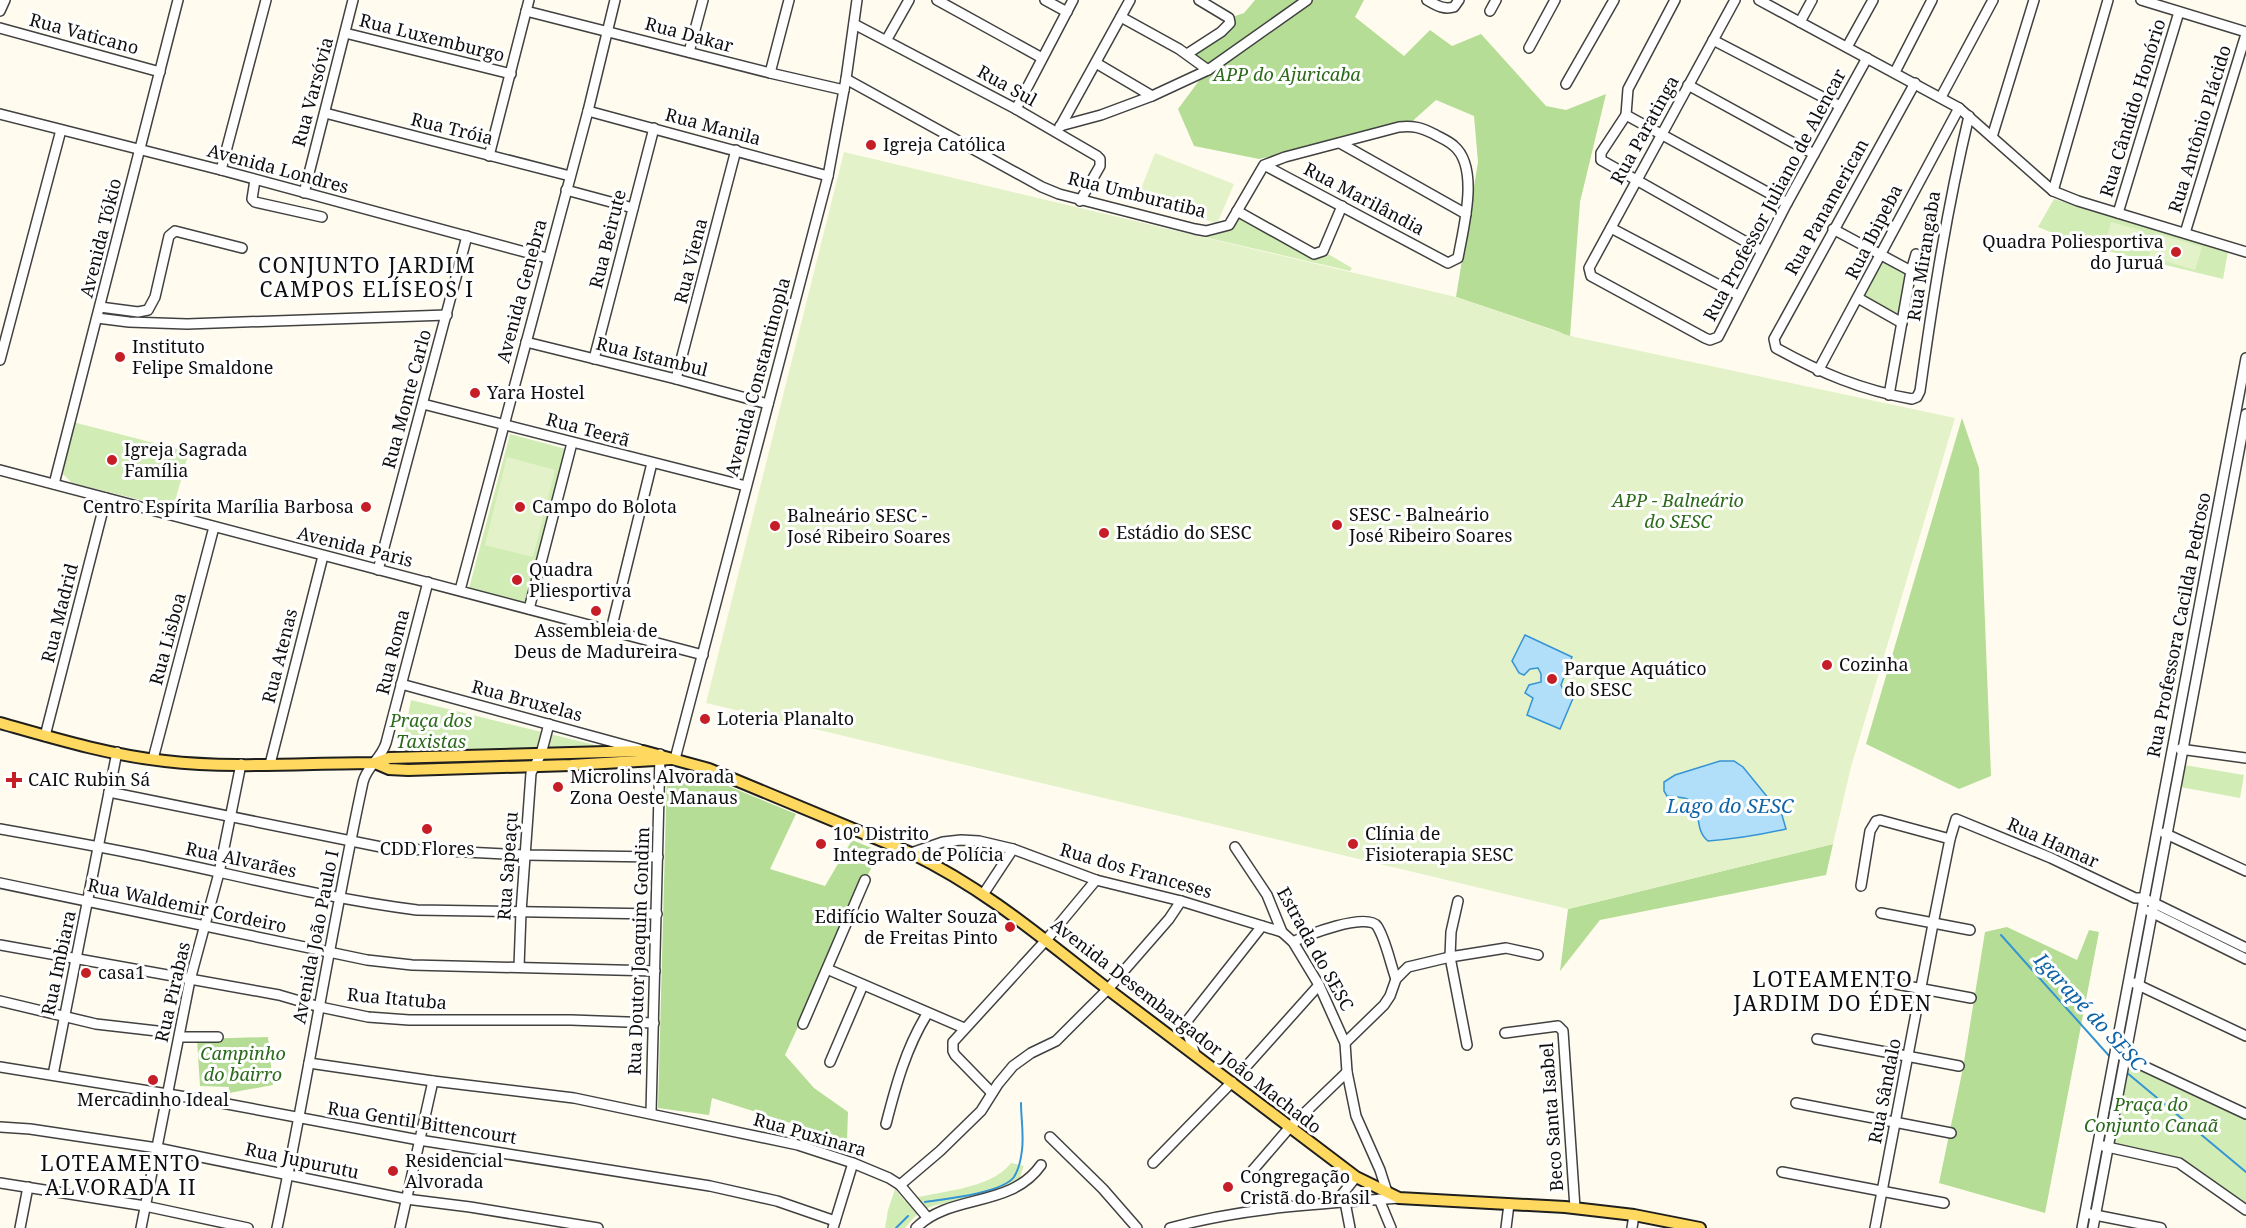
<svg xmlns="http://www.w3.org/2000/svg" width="2246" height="1228" viewBox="0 0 2246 1228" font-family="'Noto Serif',serif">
<rect width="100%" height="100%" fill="#fffcef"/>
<!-- green -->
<g fill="#d2ecb6">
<path d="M2054 199 2228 252 2223 279 2079 244 2038 227Z"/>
<path d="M1241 213 1314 254 1323 251 1352 268 1350 271 1204 237C1224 233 1230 231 1241 213Z"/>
<path d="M1879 255 1911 271 1902 323 1858 298Z"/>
<path d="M73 422 189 452 173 508 72 483 63 474Z"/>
<path d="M510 434 566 449 526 603 469 588Z"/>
<path d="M411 700 628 753 400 757Z"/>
<path d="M2184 765 2244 775 2240 798 2180 787Z"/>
<path d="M2123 1061 2246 1119V1208L2177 1161 2108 1143Z"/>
<path d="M1011 1163 1024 1166C1022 1170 1021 1176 1019 1179 1002 1200 949 1198 925 1209 917 1213 911 1221 905 1228H885L888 1210 895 1189 905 1201C937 1190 989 1191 1011 1163Z"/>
</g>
<!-- forest -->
<g fill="#b5dd95">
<path d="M1255 0H1364L1355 17 1404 56 1430 30 1452 46 1481 34 1546 106 1566 110 1606 94 1580 202 1570 336 1780 402 958 197 1563 333 1456 297 1478 162 1474 116 1436 100 1407 126 1259 159 1194 146 1178 109 1207 70 1187 54 1221 32 1229 18 1244 13Z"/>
<path d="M1962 418 1979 468 1991 776 1959 789 1866 744Z"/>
<path d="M689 770 796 814 770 869 825 886 852 840 879 851 785 1055 814 1088 848 1112 847 1141 712 1098 709 1115 658 1108 667 772Z"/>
<path d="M1833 844 1826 875 1600 920 1560 971 1568 909Z"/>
<path d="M2007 927 2077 960 2089 930 2099 932 2045 1213 1939 1183 1963 1068 1985 932Z"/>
<path d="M268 1037 273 1085 229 1093V1087L200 1086 197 1039Z"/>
</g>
<!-- pitch -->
<g fill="#e4f2c9">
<path d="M844 152 1456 297 1570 336 1955 418 1851 767 1833 844 1568 909 706 703Z"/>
<path d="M1155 153 1234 184 1217 224 1139 194Z"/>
<path d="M2111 222 2143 231 2139 249 2106 241Z"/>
<path d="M2155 233 2202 247 2195 270 2149 256Z"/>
<path d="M507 457 555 470 533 557 485 545Z"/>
</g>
<!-- water -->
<g fill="#b1def9" stroke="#3494d4" stroke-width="1.5">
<path d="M1525 635 1572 657 1561 685 1564 692 1574 696 1560 729 1527 715 1533 698 1525 693 1529 685 1541 682V674L1538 668 1530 669 1524 675 1519 673 1512 661Z"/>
<path d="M1720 761H1734L1743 767 1782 815 1786 829C1760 835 1735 839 1708 841 1692 828 1704 805 1687 799 1682 797 1673 797 1667 796L1664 791V782L1675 775Z"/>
</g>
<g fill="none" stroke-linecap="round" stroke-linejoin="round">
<!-- stream -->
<g stroke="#3494d4" stroke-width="2">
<path d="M2001 935 2111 1058"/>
<path d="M2126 1072 2246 1172"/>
<path d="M925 1202C946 1199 1002 1193 1014 1177 1019 1169 1021 1159 1022 1150 1024 1135 1021 1118 1021 1103"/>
<path d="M896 1228 908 1216"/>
</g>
<!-- minor casing -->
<g stroke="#414141" stroke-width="12">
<g id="minor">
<path d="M937 0 1042 58"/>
<path d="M1045 0 1067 12"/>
<path d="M1427 0C1436 5 1443 10 1454 7L1459 0"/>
<path d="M1675 0 1628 89 1626 115 1601 153V160L1762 251"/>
<path d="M1735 0 1589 268 1591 276 1705 338 1710 340 1718 337 1787 203 1867 58"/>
<path d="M1759 0 1959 108 2053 191 2078 201 2246 252"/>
<path d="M2141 0 2246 32"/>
<path d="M0 11 5 0"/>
<path d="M526 11 770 73 844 90"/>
<path d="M1490 11 1496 0"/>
<path d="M1121 17 1179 49 1208 70"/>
<path d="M1800 22 1812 0"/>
<path d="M854 24 1016 109 1097 156 1100 159V166L1080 201"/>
<path d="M0 28 160 72"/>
<path d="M345 33 511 74"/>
<path d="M887 39 909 0"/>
<path d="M1713 40 1840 106"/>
<path d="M1847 47 1873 0"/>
<path d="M1529 48 1555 0"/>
<path d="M689 52 703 0"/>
<path d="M1187 54 1221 32 1230 23 1229 18 1199 0"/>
<path d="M1096 63 1152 96"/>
<path d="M1895 72 1932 0"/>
<path d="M770 73 789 0"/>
<path d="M846 79 1042 187 1059 194 1195 229 1206 231 1229 225 1264 165 1285 157 1399 127C1413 125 1422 128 1434 134 1441 138 1449 141 1454 146 1480 168 1463 229 1458 258L1448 263 1264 165"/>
<path d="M1915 83 1774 339 1776 348C1821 373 1861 390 1912 399L1917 397 1920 391C1933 298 1947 208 1969 116"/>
<path d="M1566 84 1614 0"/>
<path d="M1688 85 1814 154"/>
<path d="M1941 97 1993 0"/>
<path d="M1016 109 1073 0"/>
<path d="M588 111 828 176"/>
<path d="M325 113 570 176"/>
<path d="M0 114 221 170 547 258"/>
<path d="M1626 115 1787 203"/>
<path d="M1060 126 1101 115 1152 96 1208 70 1307 0"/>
<path d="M1060 127 1130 0"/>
<path d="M1992 137 2034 0"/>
<path d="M1340 143 1466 214"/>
<path d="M489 156 529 0"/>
<path d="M221 170 266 0"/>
<path d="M255 180 252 199 255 202 322 217"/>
<path d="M566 190 633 208"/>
<path d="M2053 191 2108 0"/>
<path d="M304 193 353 0"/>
<path d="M1237 211 1314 254 1323 251 1342 206"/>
<path d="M2118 213 2179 12"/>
<path d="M1611 228 1738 295"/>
<path d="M1833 229 1911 271"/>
<path d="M2185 233 2246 34"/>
<path d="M1858 298 1902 323"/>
<path d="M100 307 138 312 148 310 155 297 169 236 175 231 242 248"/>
<path d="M97 318 129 322 187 324 447 315"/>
<path d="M526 342 676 379 768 404"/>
<path d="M594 359 654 128"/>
<path d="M0 360 61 130"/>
<path d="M1818 371 1959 108"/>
<path d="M676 379 736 150"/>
<path d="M1889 395 1911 271 1916 254"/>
<path d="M423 404 746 486"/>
<path d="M0 470 703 655"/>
<path d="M54 484 178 0"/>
<path d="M378 570 467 236"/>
<path d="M460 590 588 111 615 0"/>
<path d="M529 609 572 443"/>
<path d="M611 630 652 463"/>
<path d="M401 684 639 749"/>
<path d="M45 736 106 498"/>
<path d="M2180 749 2246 758"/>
<path d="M153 759 214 527"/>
<path d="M675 759 828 176 846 79 857 0"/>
<path d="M270 764 323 556"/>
<path d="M109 792 386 848 524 855 658 857"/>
<path d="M0 829C45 837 90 845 135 854 229 873 322 898 417 910L657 914"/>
<path d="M2164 833 2246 871"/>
<path d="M1235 847 1267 895 1282 932 1293 942 1319 985 1345 1043 1347 1072 1356 1116 1380 1170 1387 1192"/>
<path d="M911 853 943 842 961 840 979 841 1013 849 1096 880 1181 901 1282 932"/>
<path d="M0 883 367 960 412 965 655 971"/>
<path d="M1861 886 1870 831 1876 821 1880 820 1950 839"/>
<path d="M984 893 1013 849"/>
<path d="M1458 901 1451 932 1450 957 1467 1045"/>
<path d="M2149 911 2246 959"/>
<path d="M1881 913 1970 930"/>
<path d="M1293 942C1306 935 1367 912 1377 926 1386 940 1390 963 1396 979"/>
<path d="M0 945 279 995 320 1007 368 1017 409 1020H571L654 1023"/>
<path d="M519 967 521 912 531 773 541 754 549 724"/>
<path d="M827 969 964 1028"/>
<path d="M1875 980 1971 998"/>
<path d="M2134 983 2246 1036"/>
<path d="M0 1001 96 1024 157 1031"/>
<path d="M803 1024 865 880"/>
<path d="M1505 1033 1558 1026 1563 1031 1575 1208"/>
<path d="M180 1037H218"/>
<path d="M1817 1039 1959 1066"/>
<path d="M1345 1043 1384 1005 1390 996 1396 979 1408 967 1450 957 1506 948 1538 955"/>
<path d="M1195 1054 1186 1029 1187 1021 1262 926"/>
<path d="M2120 1055 2246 1114"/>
<path d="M830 1062 863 985"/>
<path d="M309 1063 433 1081 574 1098 798 1145 853 1163 889 1178 900 1185 927 1217"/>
<path d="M0 1067 211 1101 419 1140 710 1186 777 1201 835 1221"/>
<path d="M1243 1070 1319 985"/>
<path d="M53 1075 117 752"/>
<path d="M992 1093 955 1055 953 1051V1042L1047 939 1096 880"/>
<path d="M1796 1103 1951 1133"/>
<path d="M651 1113 660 754"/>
<path d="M886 1124C896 1085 906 1048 927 1014"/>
<path d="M0 1127 30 1129 157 1148 406 1199 470 1207 598 1228"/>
<path d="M1050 1137 1103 1189 1137 1228"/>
<path d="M2103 1146 2179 1163 2246 1210"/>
<path d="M1153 1163 1232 1082"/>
<path d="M1782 1172 1944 1203"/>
<path d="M1247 1177 1290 1127 1347 1072"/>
<path d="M0 1183 145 1206 248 1228"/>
<path d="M900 1185 940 1151 981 1111 998 1084 1013 1066 1031 1053 1056 1041 1108 989 1169 919 1181 901"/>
<path d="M1379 1199 1391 1228"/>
<path d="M1336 1202 1356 1177"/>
<path d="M1345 1202 1350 1228"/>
<path d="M2090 1214 2161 1228"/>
<path d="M20 1228 28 1187"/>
<path d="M141 1228 190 980 219 873 241 764"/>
<path d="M277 1228C308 1080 331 930 363 782 367 766 381 759 386 743L428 582"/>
<path d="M400 1228 433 1081"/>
<path d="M833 1228 853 1163"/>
<path d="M916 1228C950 1193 1010 1209 1041 1165"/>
<path d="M1170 1228C1245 1207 1321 1204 1399 1198"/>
<path d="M1506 1228 1509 1204"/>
<path d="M1632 1228 1634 1215"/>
<path d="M1875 1228 1933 924 1950 839 1956 819 2051 858 2135 898H2143L2154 903 2246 948"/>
<path d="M2082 1228 2246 358"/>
<path d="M2093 1228 2246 414"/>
</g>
</g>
<!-- major casing -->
<g stroke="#1f1f1f" stroke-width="14">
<g id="major">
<path d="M0 723C53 738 109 755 165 761 234 769 306 763 375 763L389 758 643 751 709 769 911 853C987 890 1043 939 1109 990 1191 1053 1274 1114 1356 1177L1399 1198 1565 1207 1634 1215 1700 1228"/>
<path d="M375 763 389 769 408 770 571 765 672 759"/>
</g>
</g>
<!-- minor -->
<use href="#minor" stroke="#fff" stroke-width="9"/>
<!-- major -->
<use href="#major" stroke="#ffd95f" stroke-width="10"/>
</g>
<!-- markers -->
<g fill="#c61e26" stroke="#fff" stroke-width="2">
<circle cx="871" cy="145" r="6"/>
<circle cx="2176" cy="252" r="6"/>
<circle cx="120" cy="357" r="6"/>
<circle cx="475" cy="393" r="6"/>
<circle cx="112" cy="460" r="6"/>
<circle cx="366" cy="507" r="6"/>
<circle cx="520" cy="507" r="6"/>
<circle cx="1337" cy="525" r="6"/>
<circle cx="775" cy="526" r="6"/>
<circle cx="1104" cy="533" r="6"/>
<circle cx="517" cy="580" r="6"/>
<circle cx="596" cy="611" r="6"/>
<circle cx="1827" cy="665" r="6"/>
<circle cx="1552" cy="679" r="6"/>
<circle cx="705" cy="719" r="6"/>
<path d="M11 771h6v6h6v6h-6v6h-6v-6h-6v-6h6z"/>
<circle cx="558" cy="787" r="6"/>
<circle cx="427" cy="829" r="6"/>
<circle cx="821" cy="844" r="6"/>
<circle cx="1353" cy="844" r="6"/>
<circle cx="1010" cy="927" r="6"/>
<circle cx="86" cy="973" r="6"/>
<circle cx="153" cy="1080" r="6"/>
<circle cx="393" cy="1171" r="6"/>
<circle cx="1228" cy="1187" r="6"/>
</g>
<g text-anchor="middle" stroke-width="6" stroke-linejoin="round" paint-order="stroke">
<!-- street labels -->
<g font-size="18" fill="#0e0e0e" stroke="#fff">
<text transform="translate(84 34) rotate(15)" y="6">Rua Vaticano</text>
<text transform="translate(689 35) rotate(15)" y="6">Rua Dakar</text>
<text transform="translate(432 38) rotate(14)" y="6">Rua Luxemburgo</text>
<text transform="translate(1007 86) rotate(29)" y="6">Rua Sul</text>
<text transform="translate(313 92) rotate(-75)" y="6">Rua Varsóvia</text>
<text transform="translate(2133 108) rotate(-73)" y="6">Rua Cândido Honório</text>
<text transform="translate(713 127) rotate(15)" y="6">Rua Manila</text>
<text transform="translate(452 129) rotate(14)" y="6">Rua Tróia</text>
<text transform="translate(2200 129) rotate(-73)" y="6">Rua Antônio Plácido</text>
<text transform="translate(1645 130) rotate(-61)" y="6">Rua Paratinga</text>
<text transform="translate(278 169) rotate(15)" y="6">Avenida Londres</text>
<text transform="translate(1137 195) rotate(14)" y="6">Rua Umburatiba</text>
<text transform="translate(1775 195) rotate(-62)" y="6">Rua Professor Juliano de Alencar</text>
<text transform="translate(1364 199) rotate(28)" y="6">Rua Marilândia</text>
<text transform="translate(1827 207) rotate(-61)" y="6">Rua Panamerican</text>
<text transform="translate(1874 232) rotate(-63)" y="6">Rua Ibipeba</text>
<text transform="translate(101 238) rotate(-76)" y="6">Avenida Tókio</text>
<text transform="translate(608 239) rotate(-76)" y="6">Rua Beirute</text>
<text transform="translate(1924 256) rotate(-81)" y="6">Rua Mirangaba</text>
<text transform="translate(691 261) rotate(-76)" y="6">Rua Viena</text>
<text transform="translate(522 291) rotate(-75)" y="6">Avenida Genebra</text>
<text transform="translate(652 357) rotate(14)" y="6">Rua Istambul</text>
<text transform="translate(758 377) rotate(-75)" y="6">Avenida Constantinopla</text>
<text transform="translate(407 399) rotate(-75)" y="6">Rua Monte Carlo</text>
<text transform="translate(588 430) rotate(15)" y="6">Rua Teerã</text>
<text transform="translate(355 547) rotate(14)" y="6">Avenida Paris</text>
<text transform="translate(60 613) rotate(-76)" y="6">Rua Madrid</text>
<text transform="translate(2179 625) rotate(-79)" y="6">Rua Professora Cacilda Pedroso</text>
<text transform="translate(168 639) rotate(-75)" y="6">Rua Lisboa</text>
<text transform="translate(393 652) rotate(-76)" y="6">Rua Roma</text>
<text transform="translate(280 656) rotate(-76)" y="6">Rua Atenas</text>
<text transform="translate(527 701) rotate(15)" y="6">Rua Bruxelas</text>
<text transform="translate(2053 843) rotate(24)" y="6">Rua Hamar</text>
<text transform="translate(241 860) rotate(12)" y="6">Rua Alvarães</text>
<text transform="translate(508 866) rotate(-86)" y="6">Rua Sapeaçu</text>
<text transform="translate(1136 871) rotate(16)" y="6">Rua dos Franceses</text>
<text transform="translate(187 906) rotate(12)" y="6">Rua Waldemir Cordeiro</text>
<text transform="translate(316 937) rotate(-79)" y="6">Avenida João Paulo I</text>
<text transform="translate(1315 949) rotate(61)" y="6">Estrada do SESC</text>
<text transform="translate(639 951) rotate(-88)" y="6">Rua Doutor Joaquim Gondim</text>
<text transform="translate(59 963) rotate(-78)" y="6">Rua Imbiara</text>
<text transform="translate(173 992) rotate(-77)" y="6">Rua Pirabas</text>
<text transform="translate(397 999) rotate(5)" y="6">Rua Itatuba</text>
<text transform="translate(1186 1026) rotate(38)" y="6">Avenida Desembargador João Machado</text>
<text transform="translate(1885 1091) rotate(-79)" y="6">Rua Sândalo</text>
<text transform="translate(1552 1117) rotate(-94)" y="6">Beco Santa Isabel</text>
<text transform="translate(422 1123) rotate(9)" y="6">Rua Gentil Bittencourt</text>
<text transform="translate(810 1135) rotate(16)" y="6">Rua Puxinara</text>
<text transform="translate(302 1161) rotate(12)" y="6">Rua Jupurutu</text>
</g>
<!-- park labels -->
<g font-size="18" font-style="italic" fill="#2b6a1b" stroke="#fff">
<text x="1287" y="81">APP do Ajuricaba</text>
<text x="1678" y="507">APP - Balneário<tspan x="1678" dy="21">do SESC</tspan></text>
<text x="431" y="727">Praça dos<tspan x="431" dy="21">Taxistas</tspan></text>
<text x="243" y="1060">Campinho<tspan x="243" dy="21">do bairro</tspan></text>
<text x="2151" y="1111">Praça do<tspan x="2151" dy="21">Conjunto Canaã</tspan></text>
</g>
<!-- poi labels -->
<g font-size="18" fill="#0e0e0e" stroke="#fff" text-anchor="start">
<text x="883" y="151">Igreja Católica</text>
<text x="2164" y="248" text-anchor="end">Quadra Poliesportiva<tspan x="2164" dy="21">do Juruá</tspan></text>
<text x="132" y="353">Instituto<tspan x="132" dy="21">Felipe Smaldone</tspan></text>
<text x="487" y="399">Yara Hostel</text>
<text x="124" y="456">Igreja Sagrada<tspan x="124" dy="21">Família</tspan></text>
<text x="354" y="513" text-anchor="end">Centro Espírita Marília Barbosa</text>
<text x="532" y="513">Campo do Bolota</text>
<text x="1349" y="521">SESC - Balneário<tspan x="1349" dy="21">José Ribeiro Soares</tspan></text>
<text x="787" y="522">Balneário SESC -<tspan x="787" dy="21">José Ribeiro Soares</tspan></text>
<text x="1116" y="539">Estádio do SESC</text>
<text x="529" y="576">Quadra<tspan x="529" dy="21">Pliesportiva</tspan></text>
<text x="596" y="637" text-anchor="middle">Assembleia de<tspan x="596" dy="21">Deus de Madureira</tspan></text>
<text x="1839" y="671">Cozinha</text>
<text x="1564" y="675">Parque Aquático<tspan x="1564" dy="21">do SESC</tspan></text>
<text x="717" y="725">Loteria Planalto</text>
<text x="570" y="783">Microlins Alvorada<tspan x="570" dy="21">Zona Oeste Manaus</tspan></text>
<text x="28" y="786">CAIC Rubin Sá</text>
<text x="833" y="840">10º Distrito<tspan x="833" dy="21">Integrado de Polícia</tspan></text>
<text x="1365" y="840">Clínia de<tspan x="1365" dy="21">Fisioterapia SESC</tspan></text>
<text x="427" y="855" text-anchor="middle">CDD Flores</text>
<text x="998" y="923" text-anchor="end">Edifício Walter Souza<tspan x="998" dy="21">de Freitas Pinto</tspan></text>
<text x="98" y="979">casa1</text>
<text x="153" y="1106" text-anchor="middle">Mercadinho Ideal</text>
<text x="405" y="1167">Residencial<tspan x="405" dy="21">Alvorada</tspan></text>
<text x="1240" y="1183">Congregação<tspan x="1240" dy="21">Cristã do Brasil</tspan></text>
</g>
<!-- water labels -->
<g font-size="20" font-style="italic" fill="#1065a7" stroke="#fff">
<text x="1730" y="813">Lago do SESC</text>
<text transform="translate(2090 1012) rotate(47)" y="7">Igarapé do SESC</text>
</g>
<!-- quarter labels -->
<g font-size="21" letter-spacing="1.5" fill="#0e0e0e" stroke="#fff">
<text x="367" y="273">CONJUNTO JARDIM<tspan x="367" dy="24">CAMPOS ELÍSEOS I</tspan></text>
<text x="1833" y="987">LOTEAMENTO<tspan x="1833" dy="24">JARDIM DO ÉDEN</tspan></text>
<text x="121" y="1171">LOTEAMENTO<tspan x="121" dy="24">ALVORADA II</tspan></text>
</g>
</g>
</svg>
